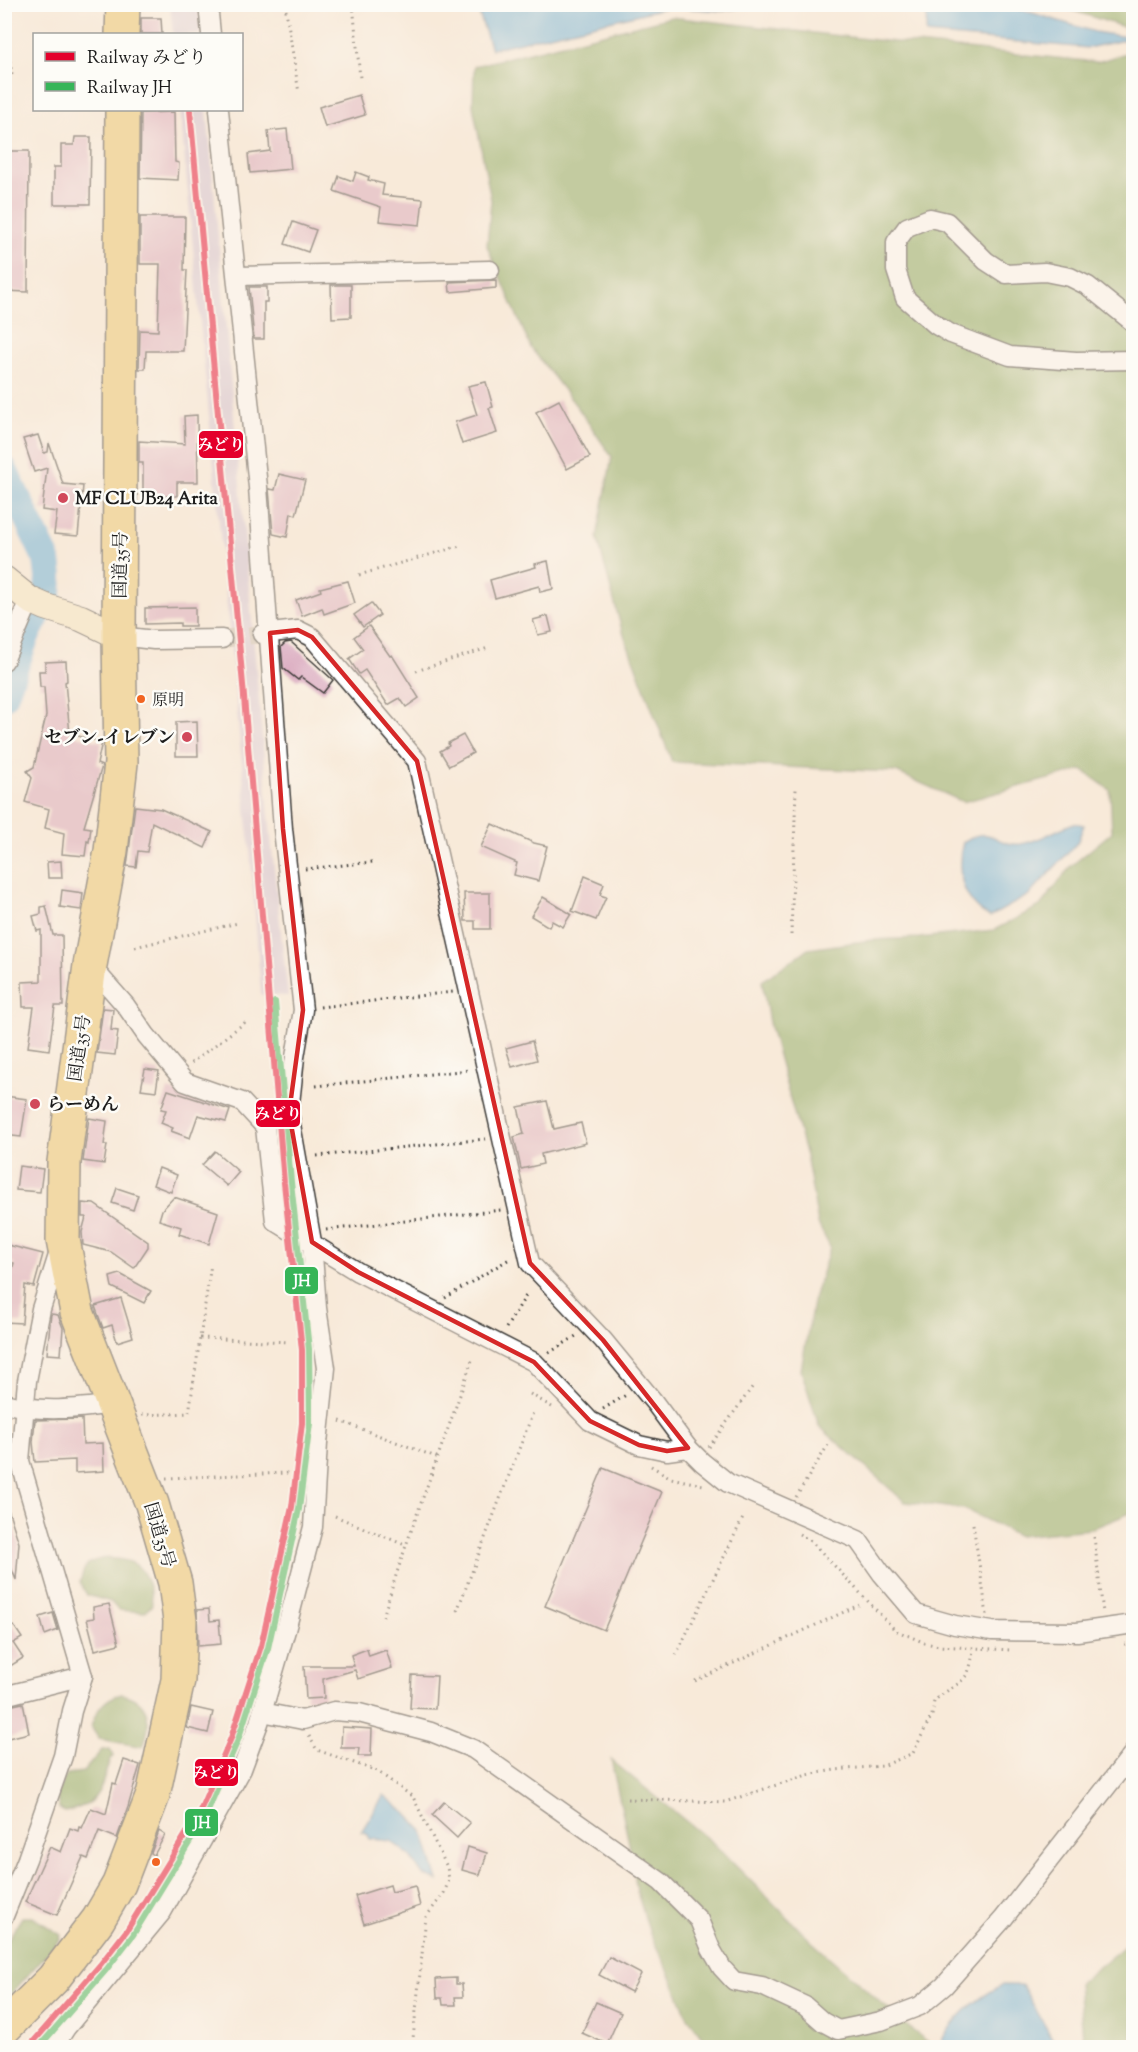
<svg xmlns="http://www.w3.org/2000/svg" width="1138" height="2052" viewBox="0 0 1138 2052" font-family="'Sorts Mill Goudy','Noto Serif JP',serif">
<rect width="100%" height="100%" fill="#fdfcf7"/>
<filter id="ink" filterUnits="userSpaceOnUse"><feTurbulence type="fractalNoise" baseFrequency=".0167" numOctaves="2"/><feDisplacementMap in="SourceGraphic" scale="12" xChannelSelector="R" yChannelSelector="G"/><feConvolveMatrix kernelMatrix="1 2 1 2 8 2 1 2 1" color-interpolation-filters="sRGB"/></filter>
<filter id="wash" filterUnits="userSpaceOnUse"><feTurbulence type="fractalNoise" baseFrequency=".008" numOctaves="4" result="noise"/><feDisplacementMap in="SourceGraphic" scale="24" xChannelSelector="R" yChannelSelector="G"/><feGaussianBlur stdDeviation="1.35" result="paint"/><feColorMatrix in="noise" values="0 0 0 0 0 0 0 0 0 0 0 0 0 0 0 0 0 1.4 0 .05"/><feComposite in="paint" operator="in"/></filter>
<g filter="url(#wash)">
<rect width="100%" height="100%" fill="#f8ead9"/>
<!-- industrial -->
<g fill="#cdbed2">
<path d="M170 5H198L200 34H173Z"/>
<path d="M180 110H207L272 849 288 996 261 995 250 851Z"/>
</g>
<!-- forest -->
<g fill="#84a75c" stroke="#50623c" stroke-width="1.5">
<path d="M1055 5H1133V30Z"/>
<path d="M671 17 876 40 1097 62 1133 51V1512L1091 1529 1019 1536 964 1509 905 1502 819 1426 801 1370 813 1302 830 1247 818 1224 807 1160 769 1023 762 981 808 949 872 940 919 938 994 930 1040 906 1071 866 1112 832 1110 790 1082 770 963 802 896 772 672 762 621 627 597 537 612 457 578 408 531 348 487 246 491 200 473 106 474 66Z"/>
<path d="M107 1558C116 1559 128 1559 136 1565 147 1573 152 1593 152 1605L145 1612 118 1610 111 1602 87 1595 80 1582C85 1563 87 1561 107 1558Z"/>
<path d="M122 1694C151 1700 152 1723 143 1747L99 1739 91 1727C96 1710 104 1698 122 1694Z"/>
<path d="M110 1749 114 1756 110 1759C100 1791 100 1804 65 1812L59 1809 56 1794 67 1774 83 1772 102 1750Z"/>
<path d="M611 1760 714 1844 811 1941 912 2030 935 2047H709L687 2016 670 1974 650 1934 637 1892 630 1848Z"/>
<path d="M22 1917H33L61 1935 60 1939 5 2001V1944Z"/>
<path d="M1133 1939V2047H1084L1078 1984Z"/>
</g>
<!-- water -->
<g fill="#60add9" stroke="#3e647a" stroke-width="1.5">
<path d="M1003 4 1095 32 1133 38 1088 48 926 34 927 5Z"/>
<path d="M476 5V4L756 5 723 11 669 7 491 49Z"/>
<path d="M1074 823 1084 825 1077 843 1029 895 990 917C962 902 955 871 963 842 992 823 996 847 1021 844 1041 841 1056 829 1074 823Z"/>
<path d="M384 1795 406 1813 423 1831 438 1881 422 1874 410 1856 391 1841 370 1839 367 1833 361 1832Z"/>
<path d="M1002 1985H1022L1057 2047H938C953 2018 973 2001 1002 1985Z"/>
</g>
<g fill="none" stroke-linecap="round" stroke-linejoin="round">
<!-- river -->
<path stroke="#60add9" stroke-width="28" d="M4 470 47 560 49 577 48 594 26 636 4 696"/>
</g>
<g id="blocks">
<!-- building -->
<g fill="#d8a4bb">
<path d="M141 18H161L162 34H141Z"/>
<path d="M359 95 365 115 325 127 319 107Z"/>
<path d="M174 112 175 162 179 163 178 180 140 178 141 113Z"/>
<path d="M287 129 291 169 250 173 248 154 270 151 268 131Z"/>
<path d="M75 137H91L90 204H54V167H61V145H74Z"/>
<path d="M4 151H29L28 292 4 291Z"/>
<path d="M356 172 369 177 368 180 384 184 382 195 423 199 420 225 379 221 381 207 334 191 339 176 353 181Z"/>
<path d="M140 217H185L184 270H187L183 351H146L145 369H139L140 330 158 331 160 264H140Z"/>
<path d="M293 222 316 230 308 252 285 244Z"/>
<path d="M496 280V288L450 292 449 282Z"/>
<path d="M331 285H351V317L332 318Z"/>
<path d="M249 287H267V302H264V339H254Z"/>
<path d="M486 382 493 407 489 408 497 433 462 444 455 422 477 415 468 386Z"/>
<path d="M559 400 590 457 567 469 536 412Z"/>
<path d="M197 415 198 482H177V496H143V463H139V441L185 444 184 416Z"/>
<path d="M38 435 44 453 48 452 49 443 63 484 83 486 78 536 54 534 57 512 42 510 47 468 34 472 23 439Z"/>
<path d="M279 474 305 480 296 515 291 513 287 537 273 534 269 489 275 490Z"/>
<path d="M548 561 553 589 540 592 539 586 495 598 490 580 536 567 535 564Z"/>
<path d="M348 581 355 603 324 614 322 608 302 616 296 600 321 591 320 588Z"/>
<path d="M371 603 380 615 363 627 354 615Z"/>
<path d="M195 607V626H180V623L145 624V608Z"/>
<path d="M548 616 552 632 538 635 533 620Z"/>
<path d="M369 626 390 656 392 655 419 698 406 707 400 698 388 705 365 670 359 674 349 659 363 649 354 637Z"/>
<path d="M291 642 333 680 323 693 301 677 298 680 283 668 281 647 285 643Z"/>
<path d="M66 661 67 681 65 682 70 734 102 742 97 764 102 766 84 827 91 828 89 842 87 841 85 856 62 854 64 833 45 828 49 809 25 802 32 778 27 771 34 767 46 716 44 687H40L39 671H45V662Z"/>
<path d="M197 721 198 756H176V722Z"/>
<path d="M463 735 473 753 449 766 440 751 449 746 448 743Z"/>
<path d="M135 806 161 809 212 832 205 848 152 822 147 852 138 851 136 867 127 866Z"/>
<path d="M492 824 534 843 547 846 538 881 514 875 517 863 481 847Z"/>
<path d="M61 861 62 878H48L47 862Z"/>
<path d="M585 876 604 884 600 895 606 897 596 920 572 911Z"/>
<path d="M62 890 83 893 81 910 60 907Z"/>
<path d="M464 893H490V929H475V921H465Z"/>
<path d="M543 897 571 914 563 927 552 921 549 927 531 916Z"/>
<path d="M46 906 53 935H62L63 1006H55L49 1050 28 1047 34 1007H23L22 982 41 981V930L37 931 33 916 41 914V907Z"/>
<path d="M103 1008 113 1009 111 1030 118 1031 115 1055 97 1053Z"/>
<path d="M532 1041 537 1060 512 1067 506 1048Z"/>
<path d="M145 1069 159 1071 156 1091 141 1089Z"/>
<path d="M168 1090 230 1110 226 1122 198 1115 190 1138 171 1131 173 1128 161 1123 166 1110 161 1109Z"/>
<path d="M4 1096 27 1099 21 1137 4 1135Z"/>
<path d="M547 1101 554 1129 581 1123 586 1143 541 1154 543 1164 521 1169 514 1137 524 1134 518 1107Z"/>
<path d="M89 1118 107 1121 104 1145H107L104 1164 83 1161Z"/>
<path d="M215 1151 239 1172 227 1186 202 1165Z"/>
<path d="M19 1166 43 1169 40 1192 16 1190Z"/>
<path d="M159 1168 177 1175 171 1192 153 1185Z"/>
<path d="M117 1188 138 1195 133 1210 112 1203Z"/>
<path d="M174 1197 218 1212 209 1244 179 1234 181 1227 159 1220 162 1210Z"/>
<path d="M82 1203 94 1204 148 1242V1247L134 1268 111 1252 83 1245 82 1232 86 1217H82Z"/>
<path d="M4 1244 43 1254 34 1287 25 1285 22 1323 4 1322V1297L14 1263 4 1261Z"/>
<path d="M120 1274 151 1291 144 1303 112 1287 110 1277Z"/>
<path d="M121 1298 133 1337 117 1342 112 1325 103 1328 95 1306Z"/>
<path d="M51 1314 58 1315 63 1328 61 1355 47 1354Z"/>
<path d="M82 1419 83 1444 103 1443 104 1471 75 1473V1460L35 1462 33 1442 35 1420Z"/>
<path d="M603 1468 662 1492 604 1630 545 1606Z"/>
<path d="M4 1506H7L19 1543 16 1580 4 1549Z"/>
<path d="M109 1604 119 1644 95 1650 87 1619 94 1618 93 1607Z"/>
<path d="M209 1609 210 1621 219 1620 221 1644 198 1646 197 1610Z"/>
<path d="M53 1613 58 1630 45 1635 40 1617Z"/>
<path d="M14 1626 22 1638 13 1643 23 1658 4 1670V1629Z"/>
<path d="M367 1649 369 1656 386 1650 392 1668 358 1679 355 1670 323 1679 324 1698 306 1699 304 1666H354L351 1655Z"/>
<path d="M412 1675 437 1676 435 1709 410 1708Z"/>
<path d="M23 1703 29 1733 8 1738 4 1721V1707Z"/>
<path d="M191 1707 213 1712 208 1733 187 1728Z"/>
<path d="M342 1727 372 1729 371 1756H358L359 1748H341Z"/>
<path d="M124 1760 140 1765 128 1807 117 1838 99 1831 88 1859 83 1857 57 1915 25 1902 50 1847 61 1852 70 1828 78 1831 79 1827 82 1828 91 1808 106 1814 113 1783 116 1784Z"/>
<path d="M444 1802 470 1823 457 1838 432 1815Z"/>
<path d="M159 1831 165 1835 154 1855 151 1853Z"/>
<path d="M468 1847 487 1853 480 1875 462 1870Z"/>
<path d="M390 1885 392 1892 415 1886 420 1906 364 1924 355 1896Z"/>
<path d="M609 1957 641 1974 631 1992 599 1975Z"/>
<path d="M456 1978V1984H462L463 1997H455L456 2005H443L442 1998H437L436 1979Z"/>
<path d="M596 2002 621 2013 607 2044 582 2033Z"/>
</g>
</g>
</g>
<g filter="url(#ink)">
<use href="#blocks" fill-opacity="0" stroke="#3d3b38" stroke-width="1.5"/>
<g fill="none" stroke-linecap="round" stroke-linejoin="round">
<!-- street-tunnel -->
<path stroke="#ccc1b3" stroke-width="18" stroke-dasharray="18 9" stroke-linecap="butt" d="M222 639 262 634"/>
<!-- street casing -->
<g stroke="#3d3b38" stroke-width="21">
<g id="street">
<path d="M208 4 211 34"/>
<path d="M237 276 490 270"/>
<path d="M1134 323 1088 286 1070 277 1045 272 1006 274 986 261 947 222 930 218 907 227 896 242V270L905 298 936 325 951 334 1010 356 1076 361 1134 360"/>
<path d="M262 634 298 630 312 637 417 761 530 1263 603 1340 654 1402 688 1448 702 1462 728 1483 858 1540 882 1574 916 1614 955 1625 992 1631 1077 1632 1134 1624"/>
<path d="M119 636 154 640 222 639"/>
<path d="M4 661 30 600"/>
<path d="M90 965 126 1006 146 1035 185 1082 242 1102 265 1127 275 1221 358 1272 534 1362 590 1421 639 1445 667 1451 688 1448"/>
<path d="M4 1403C41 1413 76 1409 114 1404"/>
<path d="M4 1696 83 1676"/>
<path d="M262 1712 303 1720 334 1711 359 1713 431 1732 473 1749 661 1882 699 1920 711 1949 722 1968 734 1981 762 1986 805 2006 823 2022 838 2030 881 2021 920 2006 944 1986 1003 1919 1134 1752"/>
<path d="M4 1916 27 1859 63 1756 72 1711 83 1676 20 1461 27 1381 41 1309 60 1249"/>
<path d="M53 2048 66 2028 162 1912 242 1769 259 1723 286 1630 313 1527 318 1443 326 1368 317 1308 312 1242 289 1113 295 1057 303 1010 283 829 258 487 219 110"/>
</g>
</g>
<!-- secondary casing -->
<g stroke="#3d3b38" stroke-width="28">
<path id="secondary" d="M4 579 30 600 46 607 81 618 119 636"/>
</g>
<!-- highway casing -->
<g stroke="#3d3b38" stroke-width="36">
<g id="highway">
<path d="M122 34 123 4"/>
<path d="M4 2028 53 1979 98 1920 119 1884 153 1795 178 1680 180 1621 175 1583 152 1504 77 1312 63 1240 64 1162 90 965 111 851 121 763 119 636 122 110"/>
</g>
</g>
<!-- path -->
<g stroke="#3d3b38" stroke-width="3" stroke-dasharray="1.5 4.5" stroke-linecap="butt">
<path d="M285 4 299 93"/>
<path d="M353 4 360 78"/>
<path d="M4 20 12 75"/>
<path d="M359 575 460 546"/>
<path d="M416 671 488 648"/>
<path d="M305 869 373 862"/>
<path d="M791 935 796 789"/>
<path d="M135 947 238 923"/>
<path d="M320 1007 453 992"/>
<path d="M191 1063 247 1021"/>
<path d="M316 1086 469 1070"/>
<path d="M317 1156 485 1139"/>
<path d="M326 1230 501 1210"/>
<path d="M445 1298 511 1258"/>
<path d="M506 1328 527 1294"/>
<path d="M200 1338 289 1342"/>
<path d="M549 1353 576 1336"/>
<path d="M530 1394 552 1407"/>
<path d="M603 1409 626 1395"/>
<path d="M142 1415 189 1413 211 1264"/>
<path d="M340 1421 439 1458"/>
<path d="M709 1447 753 1386"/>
<path d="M651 1466 671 1478 703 1485"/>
<path d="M166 1478 288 1473"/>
<path d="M796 1497 828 1445"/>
<path d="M335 1516 405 1545"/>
<path d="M973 1524 987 1615"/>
<path d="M799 1534 811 1541 895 1630 925 1643 939 1646 1010 1650"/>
<path d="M1094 1537 1103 1613"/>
<path d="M457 1611 534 1410"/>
<path d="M383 1617C409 1530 443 1446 472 1360"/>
<path d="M1124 1644H1134"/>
<path d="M676 1655 743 1518"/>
<path d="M695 1681 859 1605"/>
<path d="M309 1736 317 1750 377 1771 413 1797 447 1867 449 1880 444 1893 426 1917 412 2048"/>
<path d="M627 1799 725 1802 807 1775 835 1770 883 1766 913 1753 932 1715 934 1701C958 1680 970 1686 973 1649"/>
</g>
<!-- street -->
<use href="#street" stroke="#fff" stroke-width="18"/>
<!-- secondary -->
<use href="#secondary" stroke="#f7e8c3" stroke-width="26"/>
<!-- highway -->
<use href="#highway" stroke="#ebc669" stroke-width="33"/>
<!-- rail-1 casing -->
<g stroke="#fdfcf7" stroke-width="10">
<path id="rail-1" d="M28 2048 100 1965 127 1930 199 1813 231 1738 261 1646 292 1507 302 1423V1350L284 1183 243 685 190 110"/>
</g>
<!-- rail-2 casing -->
<g stroke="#fdfcf7" stroke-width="10">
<path id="rail-2" d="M38 2048 106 1970 133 1935 205 1817 238 1740 268 1648 299 1509 310 1423 309 1349 291 1182 275 1002"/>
</g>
<!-- rail-1 -->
<use href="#rail-1" stroke="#e4002b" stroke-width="6"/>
<!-- rail-2 -->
<use href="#rail-2" stroke="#36b558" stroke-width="6"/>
</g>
</g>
<!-- marked area -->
<path d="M0 0H1138V2052H0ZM298 630 312 637 417 761 530 1263 603 1340 688 1448 667 1451 639 1445 590 1421 534 1362 358 1272 312 1242 289 1113 303 1010 283 829 270 633Z" fill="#f8ead9" fill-opacity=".55" fill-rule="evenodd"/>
<path fill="none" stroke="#d62828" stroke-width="4.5" stroke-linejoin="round" d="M298 630 312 637 417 761 530 1263 603 1340 688 1448 667 1451 639 1445 590 1421 534 1362 358 1272 312 1242 289 1113 303 1010 283 829 270 633Z"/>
<!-- markers -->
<g fill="#d1495b" stroke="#fdfcf7" stroke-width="2">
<circle cx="63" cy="498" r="6"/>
<circle cx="187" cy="737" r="6"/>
<circle cx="35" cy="1104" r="6"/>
</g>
<g fill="#f26522" stroke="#fdfcf7" stroke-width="2">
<circle cx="141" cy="699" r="5"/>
<circle cx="156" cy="1862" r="5"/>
</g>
<g text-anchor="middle" stroke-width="5" stroke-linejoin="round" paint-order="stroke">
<!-- bus labels -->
<g font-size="16" fill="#1c1c1c" stroke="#fdfcf7" text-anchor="start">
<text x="152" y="705">原明</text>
</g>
<!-- poi labels -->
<g font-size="18" font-weight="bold" fill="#1c1c1c" stroke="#fdfcf7" text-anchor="start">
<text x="75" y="504">MF CLUB24 Arita</text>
<text x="175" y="743" text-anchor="end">セブン-イレブン</text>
<text x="47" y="1110">らーめん</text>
</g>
<!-- street labels -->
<g font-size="18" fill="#1c1c1c" stroke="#fdfcf7">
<text transform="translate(120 565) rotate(-89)" y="6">国道35号</text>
<text transform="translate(79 1048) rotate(-82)" y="6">国道35号</text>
<text transform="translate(160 1535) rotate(73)" y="6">国道35号</text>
</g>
</g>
<g stroke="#fdfcf7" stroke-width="2">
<rect x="198" y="430" width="46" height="29" rx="6" fill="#e4002b"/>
<rect x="255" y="1099" width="46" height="29" rx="6" fill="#e4002b"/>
<rect x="284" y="1266" width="35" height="29" rx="6" fill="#36b558"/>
<rect x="194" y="1758" width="45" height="29" rx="6" fill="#e4002b"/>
<rect x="184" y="1808" width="35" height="29" rx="6" fill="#36b558"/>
</g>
<g font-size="16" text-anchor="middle" font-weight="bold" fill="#fff">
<text x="221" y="450">みどり</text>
<text x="278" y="1119">みどり</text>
<text x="302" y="1286">JH</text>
<text x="216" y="1778">みどり</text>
<text x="202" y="1828">JH</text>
</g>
<!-- margin -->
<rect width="1138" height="2052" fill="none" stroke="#fdfcf7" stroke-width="24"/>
<!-- legend -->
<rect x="33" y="33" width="210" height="78" fill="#fdfcf7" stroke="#a3a29f" stroke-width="1.5"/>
<rect x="45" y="52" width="30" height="9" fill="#e4002b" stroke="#a3a29f" stroke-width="1.5"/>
<text x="87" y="63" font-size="18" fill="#1c1c1c">Railway みどり</text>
<rect x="45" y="82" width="30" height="9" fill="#36b558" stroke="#a3a29f" stroke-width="1.5"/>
<text x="87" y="93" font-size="18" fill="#1c1c1c">Railway JH</text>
</svg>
